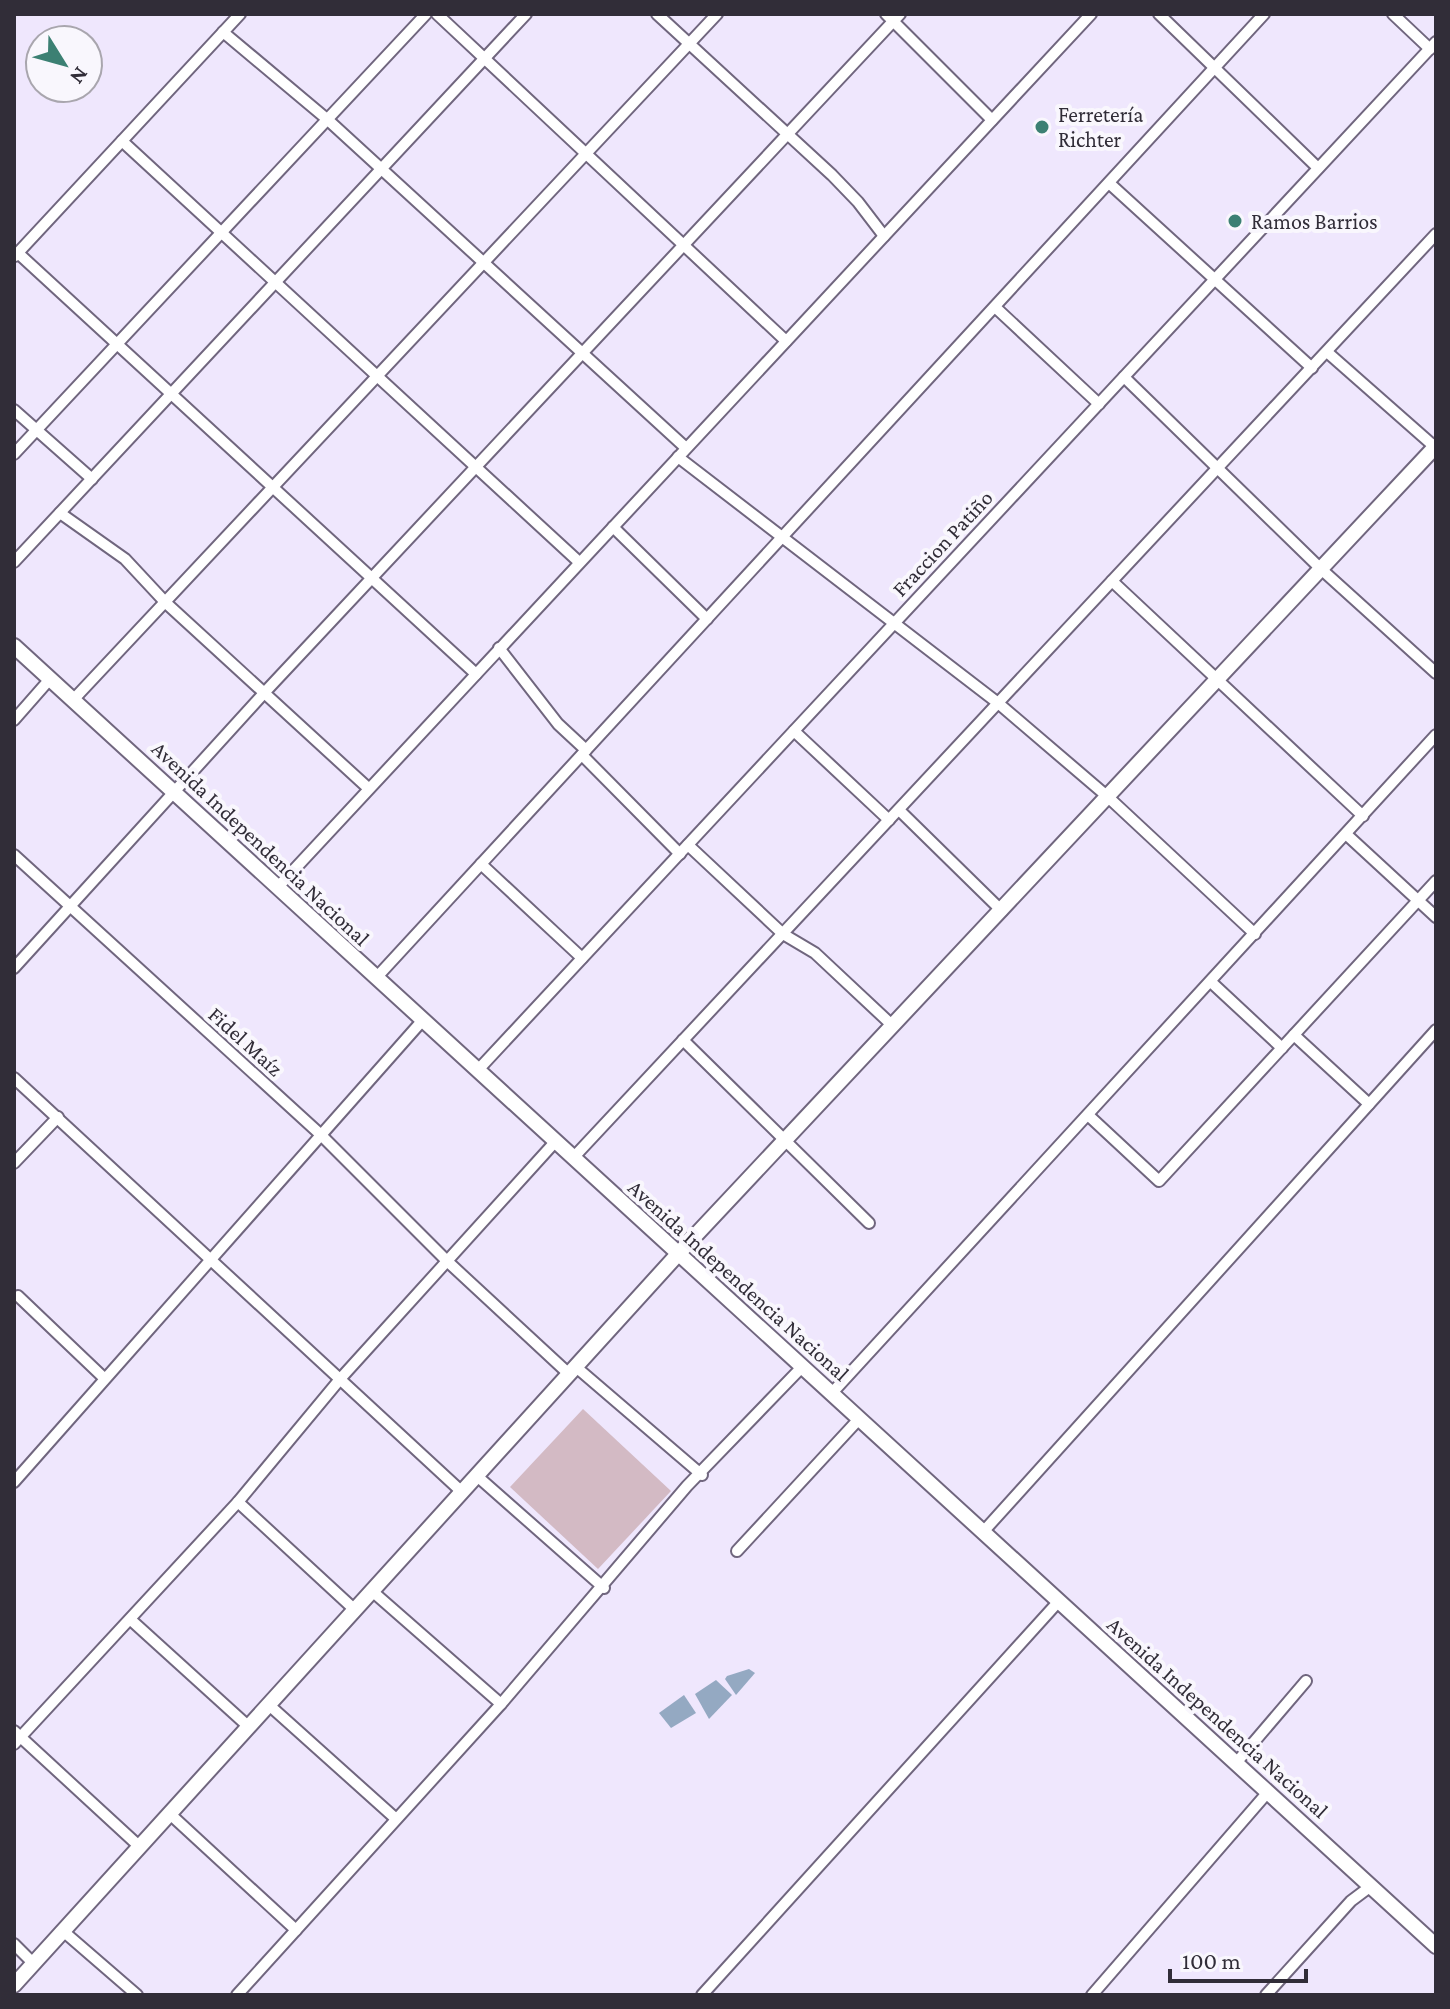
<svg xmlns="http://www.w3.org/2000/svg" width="1450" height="2009" viewBox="0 0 1450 2009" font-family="'Crimson Pro',serif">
<rect width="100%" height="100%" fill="#efe7fd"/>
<!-- green -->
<path fill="#d3bac4" d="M583 1409 671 1491 598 1569 510 1487Z"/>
<!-- water -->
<g fill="#94a9c2">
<path d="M749 1669 755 1673 736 1695 725 1679 727 1676Z"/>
<path d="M716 1680 732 1695 709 1719 695 1694Z"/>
<path d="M684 1695 696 1713 671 1728 659 1713Z"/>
</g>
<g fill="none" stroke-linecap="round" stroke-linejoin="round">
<!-- street casing -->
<g stroke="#70667e" stroke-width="14">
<g id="street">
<path d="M437 14 786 341"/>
<path d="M657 14 832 175 858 202 884 236"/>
<path d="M886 14 992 120"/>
<path d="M1159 14 1318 168"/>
<path d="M1393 14 1430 49"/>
<path d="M223 32 328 120 686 448"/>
<path d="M122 141 579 562"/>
<path d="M1109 183 1312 368"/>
<path d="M18 253 476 674"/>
<path d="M15 256 240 14"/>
<path d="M995 307 1099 404"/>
<path d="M1327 352 1436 448"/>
<path d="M1124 377 1321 569 1436 673"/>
<path d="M14 410 92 479"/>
<path d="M14 454 426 14"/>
<path d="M678 457 998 703 1108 797 1255 934"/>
<path d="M60 513 125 559 166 603 367 787"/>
<path d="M613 527 707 619"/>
<path d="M14 562 526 14"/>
<path d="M1112 581 1363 816"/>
<path d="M499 648 558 724 586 750"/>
<path d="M73 700 717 14"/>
<path d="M14 720 50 679"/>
<path d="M794 731 889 820"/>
<path d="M582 755 680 854"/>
<path d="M899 810 1002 911"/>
<path d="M1347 835 1436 917"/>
<path d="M688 845 783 934 815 953 893 1026"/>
<path d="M14 855 320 1134 447 1261 569 1374"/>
<path d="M481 864 582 958"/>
<path d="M277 888 1091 14"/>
<path d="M14 968 265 692 900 14"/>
<path d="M376 978 1264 14"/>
<path d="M1211 982 1282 1048"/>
<path d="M1294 1035 1369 1104"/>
<path d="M683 1040 869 1223"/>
<path d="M477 1071 1436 42"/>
<path d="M14 1078 462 1492"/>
<path d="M1088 1115 1159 1181 1436 881"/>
<path d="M573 1158 1436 234"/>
<path d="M14 1163 58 1117"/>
<path d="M18 1296 104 1378"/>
<path d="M576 1367 702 1475"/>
<path d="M831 1394 1436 735"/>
<path d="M477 1476 604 1588"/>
<path d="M14 1482 422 1021"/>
<path d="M238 1502 355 1610"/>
<path d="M983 1532 1436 1030"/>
<path d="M737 1551 859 1419"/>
<path d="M372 1591 501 1704"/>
<path d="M131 1620 249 1727"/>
<path d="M269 1705 395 1818"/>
<path d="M14 1731 140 1847"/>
<path d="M14 1744 238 1502 341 1378 555 1142"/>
<path d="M1236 1763 1306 1681"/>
<path d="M170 1814 296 1930"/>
<path d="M63 1931 137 1995"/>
<path d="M14 1944 34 1964"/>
<path d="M237 1995 501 1704 687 1486 802 1367"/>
<path d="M702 1995 1059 1601"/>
<path d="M1092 1995 1268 1792"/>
<path d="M1266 1995 1351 1901 1371 1886"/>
</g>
</g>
<!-- secondary casing -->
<g stroke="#70667e" stroke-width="18">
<g id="secondary">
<path d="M14 646 1436 1946"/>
<path d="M14 1985 678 1254 1436 446"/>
</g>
</g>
<!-- street -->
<use href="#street" stroke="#fff" stroke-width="10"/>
<!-- secondary -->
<use href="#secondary" stroke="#fff" stroke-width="14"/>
</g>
<!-- markers -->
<g fill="#3c8073" stroke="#f9f7fd" stroke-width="3">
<circle cx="1042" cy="127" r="8"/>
<circle cx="1235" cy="221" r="8"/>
</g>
<g text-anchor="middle" stroke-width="8" stroke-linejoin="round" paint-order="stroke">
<!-- poi labels -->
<g font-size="22" fill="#312d38" stroke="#f9f7fd" text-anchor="start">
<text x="1058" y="122">Ferretería<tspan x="1058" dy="25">Richter</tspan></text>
<text x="1251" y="229">Ramos Barrios</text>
</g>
<!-- street labels -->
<g font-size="22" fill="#312d38" stroke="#f9f7fd">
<text transform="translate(942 543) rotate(-47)" y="8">Fraccion Patiño</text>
<text transform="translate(261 843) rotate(43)" y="8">Avenida Independencia Nacional</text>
<text transform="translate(246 1041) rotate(42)" y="8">Fidel Maíz</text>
<text transform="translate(739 1280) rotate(42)" y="8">Avenida Independencia Nacional</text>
<text transform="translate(1218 1717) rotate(42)" y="8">Avenida Independencia Nacional</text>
</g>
</g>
<!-- border -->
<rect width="1450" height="2009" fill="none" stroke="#312d38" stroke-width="32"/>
<!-- north arrow -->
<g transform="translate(64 64) rotate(127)"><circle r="38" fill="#f9f7fd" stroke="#a9a6ae" stroke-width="2"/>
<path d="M0-6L14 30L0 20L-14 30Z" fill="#3c8073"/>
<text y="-12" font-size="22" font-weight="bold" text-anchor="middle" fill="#312d38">N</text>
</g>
<!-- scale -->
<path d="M1170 1969v12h136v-12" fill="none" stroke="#312d38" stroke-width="4"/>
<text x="1182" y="1969" font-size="24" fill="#312d38" stroke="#f9f7fd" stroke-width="6" paint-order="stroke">100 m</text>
</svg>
